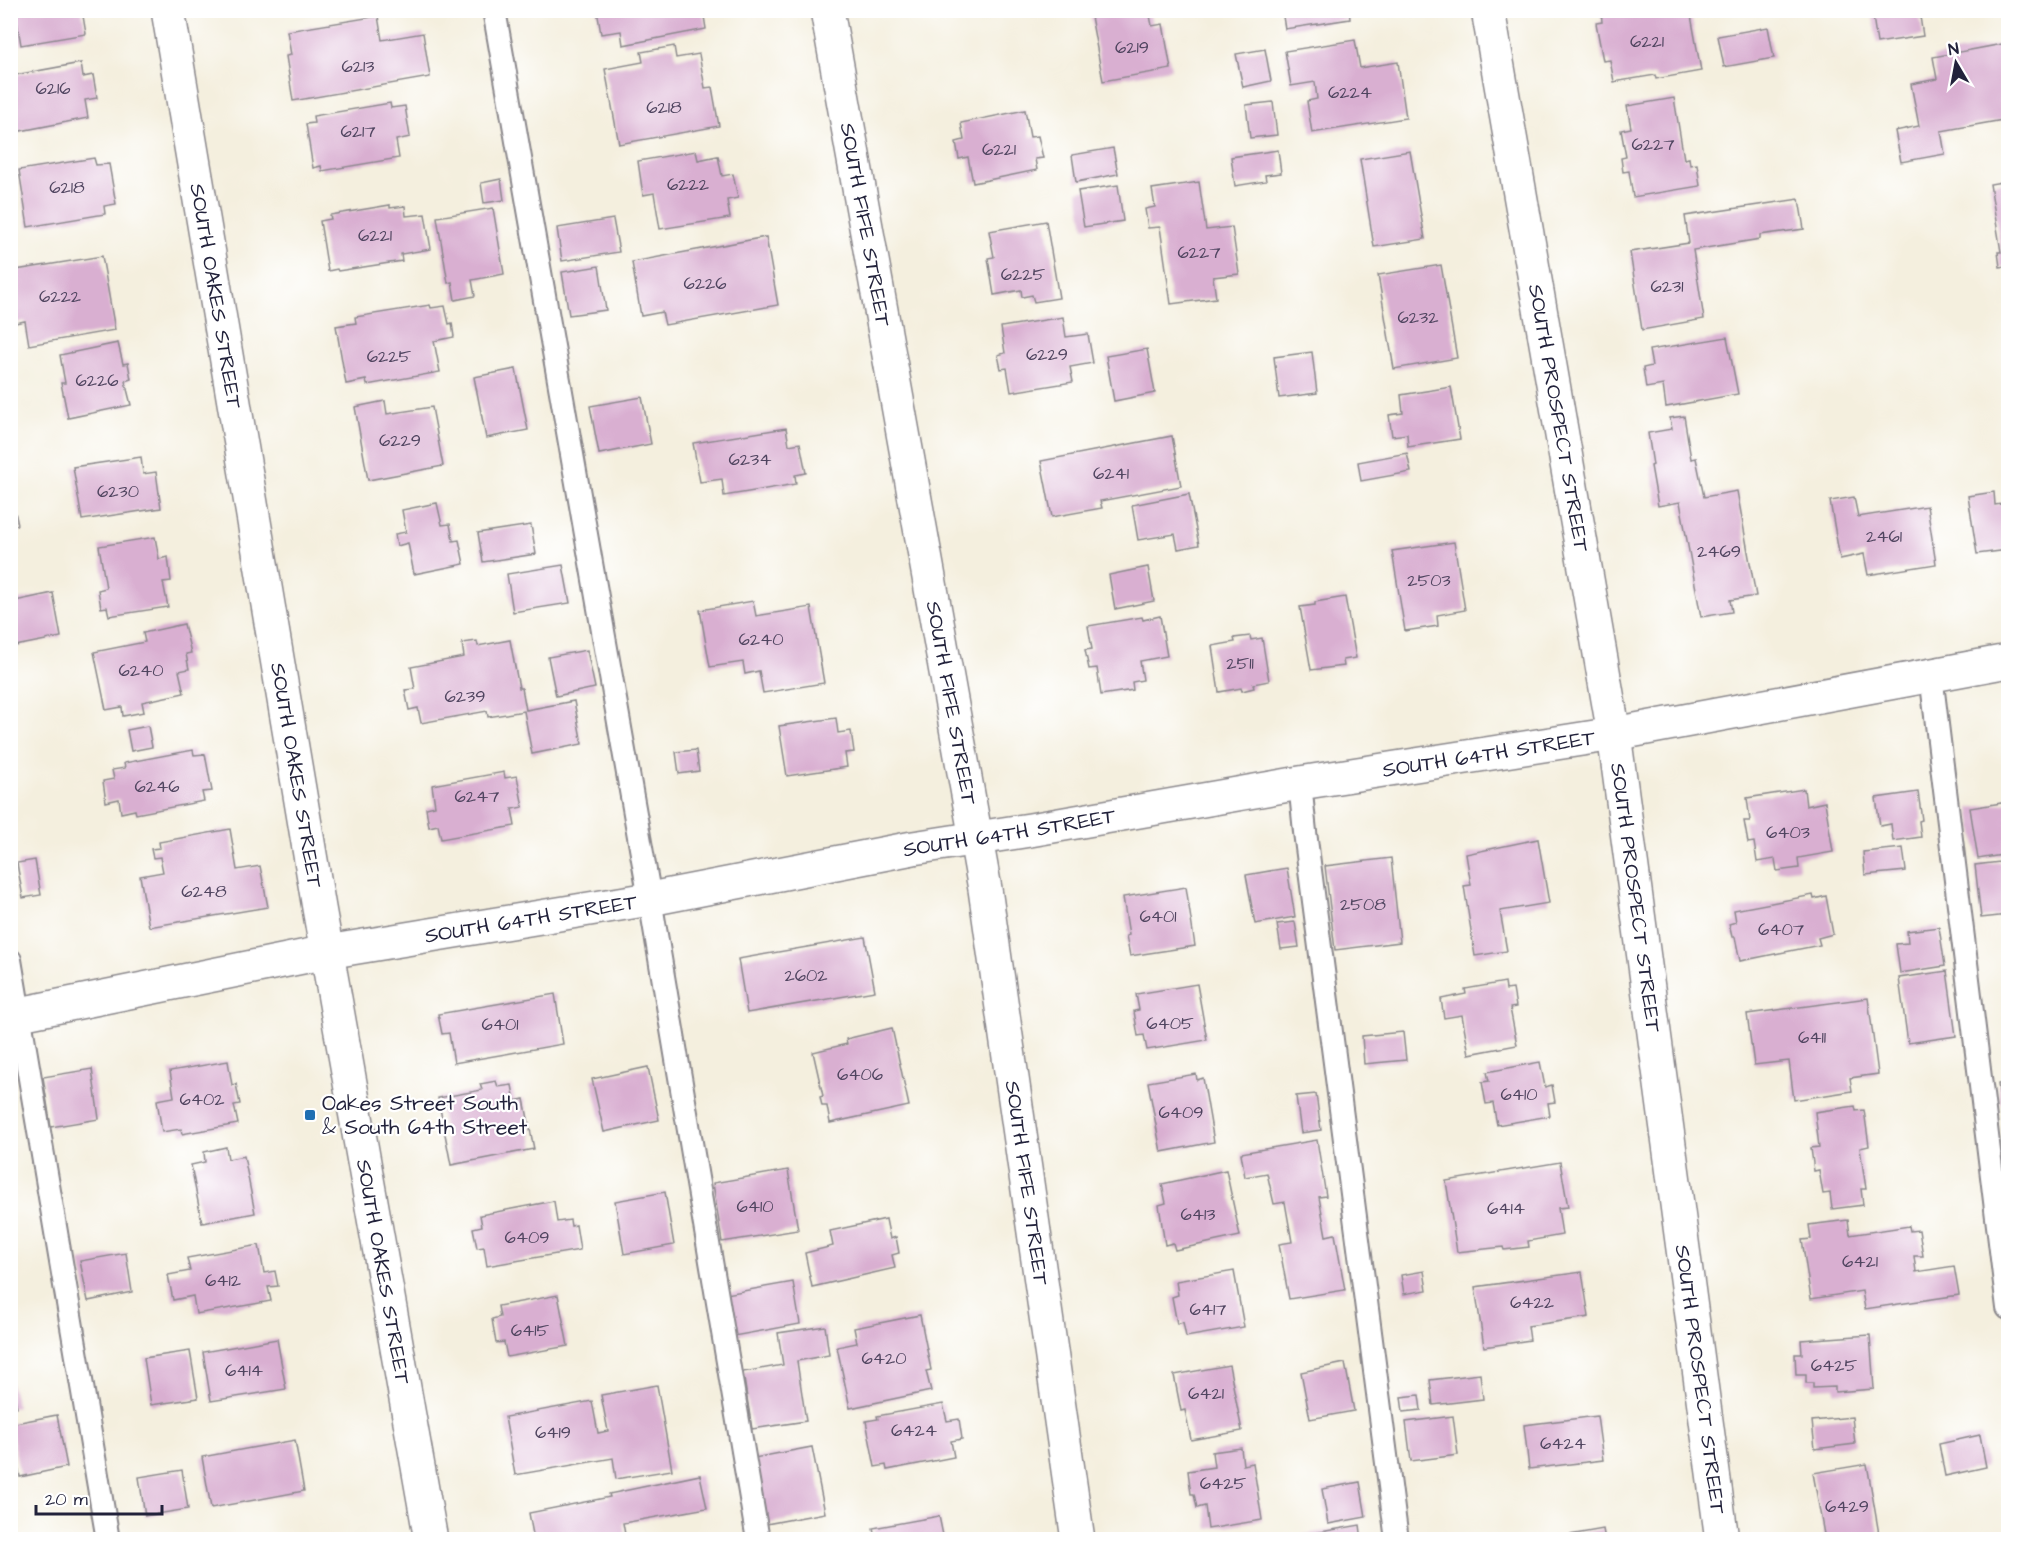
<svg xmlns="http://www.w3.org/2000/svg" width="2019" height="1550" viewBox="0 0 2019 1550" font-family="'Architects Daughter',sans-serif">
<rect width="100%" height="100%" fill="#fff"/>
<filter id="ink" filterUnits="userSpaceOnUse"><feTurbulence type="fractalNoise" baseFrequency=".0167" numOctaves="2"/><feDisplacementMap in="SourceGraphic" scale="12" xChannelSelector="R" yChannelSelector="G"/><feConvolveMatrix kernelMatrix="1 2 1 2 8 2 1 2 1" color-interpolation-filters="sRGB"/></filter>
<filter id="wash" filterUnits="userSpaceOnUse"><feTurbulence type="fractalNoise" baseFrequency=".008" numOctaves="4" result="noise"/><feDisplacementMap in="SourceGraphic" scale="24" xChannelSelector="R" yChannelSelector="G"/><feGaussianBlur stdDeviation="1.35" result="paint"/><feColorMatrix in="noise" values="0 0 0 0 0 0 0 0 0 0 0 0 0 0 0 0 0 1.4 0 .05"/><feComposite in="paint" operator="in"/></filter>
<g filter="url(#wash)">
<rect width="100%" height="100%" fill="#f4efde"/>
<g id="blocks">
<!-- building -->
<g fill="#d9afd1">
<path d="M15 10H82L86 34 21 45Z"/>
<path d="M597 10H703L706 29 623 45 621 31 601 34Z"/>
<path d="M1096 10H1149L1152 26 1163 24 1171 69 1103 81 1090 11Z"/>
<path d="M1282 10H1349L1350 19 1285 29Z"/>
<path d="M1601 10H1690L1701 71 1656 79 1655 75 1614 82 1610 60 1603 61 1596 23 1602 22Z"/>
<path d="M1872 10H1919L1923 36 1877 43Z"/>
<path d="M378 16 382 40 423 33 430 77 293 101 286 56 291 55 287 31Z"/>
<path d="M1768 27 1774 58 1724 67 1718 36Z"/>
<path d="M1355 40 1360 68 1398 62 1406 118 1312 133 1307 101 1317 99 1315 82 1291 86 1285 51Z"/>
<path d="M2008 43V119L1941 131 1945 154 1901 162 1895 131 1919 126 1911 84 1937 79 1933 57Z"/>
<path d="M674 46 676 58 699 54 705 88 712 87 719 126 619 144 605 69 643 62 641 52Z"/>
<path d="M1265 49 1271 81 1243 87 1236 54Z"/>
<path d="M81 63 83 77 93 75 97 98 85 100 88 118 15 132 14 126 10 127V76Z"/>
<path d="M1674 98 1684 159 1689 158 1690 165 1697 164 1700 186 1633 197 1629 171 1623 172 1621 158 1626 157 1621 130 1631 128 1627 106Z"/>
<path d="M1273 102 1277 135 1250 138 1246 105Z"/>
<path d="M390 103 391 108 405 106 410 137 396 140 399 158 322 171 321 166 313 168 306 124 314 123 313 116Z"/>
<path d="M1025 110 1030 137 1038 136 1043 158 1035 159 1037 170 973 183 968 157 959 159 956 142 964 140 961 123Z"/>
<path d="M1113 148 1118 174 1076 182 1072 155Z"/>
<path d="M1278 150 1281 173 1265 175 1266 181 1235 186 1231 157Z"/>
<path d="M696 151 698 160 718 156 722 176 733 174 738 198 727 200 730 218 660 229 654 193 643 195 638 161Z"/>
<path d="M1410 151 1425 239 1374 247 1360 159Z"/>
<path d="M94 158 96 165 109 164 116 204 104 206 105 214 28 227 19 170Z"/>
<path d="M501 179 504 200 484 203 481 183Z"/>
<path d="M2008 181V266L2000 267 1998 252H2001L1990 184Z"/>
<path d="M1199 182 1206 230 1232 227 1239 274 1213 277 1216 298 1171 304 1160 227 1148 228 1145 209 1155 207 1152 189Z"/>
<path d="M1118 185 1123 221 1084 227 1078 191Z"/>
<path d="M1799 199 1804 229 1760 235V239L1693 250 1704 319 1642 330 1630 252 1689 243 1685 216Z"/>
<path d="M390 205V208L405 206 406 216 425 214 431 249 401 254 402 261 338 271 337 269 328 271 320 221 331 219 330 215Z"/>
<path d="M493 208 504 274 472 280 475 296 455 300 452 282 448 283 437 217Z"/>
<path d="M613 219 619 252 562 261 557 228Z"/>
<path d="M1046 221 1059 298 1034 302 1032 295 1022 297 1021 290 994 295 988 258 994 257 989 231Z"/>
<path d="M766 237 778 305 665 325 662 312 641 316 632 262Z"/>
<path d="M102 256 115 330 29 345 25 321 10 324V271Z"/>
<path d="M1441 265 1457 358 1394 369 1378 275Z"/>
<path d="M599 266 606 310 569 315 562 272Z"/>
<path d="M430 305 431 308 445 306 449 324 452 323 454 337 434 341 440 372 367 385 366 380 346 384 336 326 356 323 355 317Z"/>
<path d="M1063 317 1066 337 1088 334 1093 363 1070 367 1073 382 1011 392 1007 368 1001 369 998 355 1005 353 1001 327Z"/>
<path d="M1727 337 1738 394 1666 407 1663 385 1646 388 1643 368 1652 366 1649 350Z"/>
<path d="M118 343 123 364 128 363 131 379 125 381 131 405 68 418 61 383H65L60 355Z"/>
<path d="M1147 349 1155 393 1114 401 1106 356Z"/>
<path d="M1312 352 1317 393 1279 398 1274 357Z"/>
<path d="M516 369 528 430 486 438 474 377Z"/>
<path d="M1451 387 1460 439 1408 447 1407 434 1392 436 1389 415 1403 413 1401 395Z"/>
<path d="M642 397 651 444 599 454 590 406Z"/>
<path d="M385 401 387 414 432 407 443 466 368 480 355 407Z"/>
<path d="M1684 416 1691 459 1696 458 1704 497 1737 491 1756 596 1730 600 1732 612 1701 617 1680 502 1658 506 1651 466 1653 465 1648 433 1672 429 1670 418Z"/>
<path d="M786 428 789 445 800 443 806 473 795 475 796 484 724 496 722 479 700 482 693 443Z"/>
<path d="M1172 436 1181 486 1100 501 1102 508 1052 517 1041 461Z"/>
<path d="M1407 453 1411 472 1361 481 1358 462Z"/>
<path d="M141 457 143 474 156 472 161 508 82 520 73 467Z"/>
<path d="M10 489 18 525 10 527Z"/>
<path d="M1994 492 1995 505 2008 503V550L1977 554 1968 496Z"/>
<path d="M1189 494 1199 545 1178 549 1175 534 1138 540 1132 505Z"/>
<path d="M1854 497 1858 517 1927 506 1936 564 1868 575 1864 554 1840 559 1830 501Z"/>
<path d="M437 503 442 525 450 524 453 541 459 540 464 564 414 574 408 543 397 546 395 534 406 532 402 510Z"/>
<path d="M531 525 536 554 483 562 478 533Z"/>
<path d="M155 537 159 559 168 557 171 581 163 582 168 607 109 616 107 607 101 608 98 590 106 588 99 546Z"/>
<path d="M1454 542 1465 610 1437 615 1438 626 1405 631 1392 551Z"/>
<path d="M563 565 570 603 513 612 507 574Z"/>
<path d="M1148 567 1154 601 1115 609 1109 575Z"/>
<path d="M53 593 61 637 10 647V602Z"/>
<path d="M1345 597 1356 658 1343 660 1344 666 1311 670 1300 607 1315 605V602Z"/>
<path d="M753 601 756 616 811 607 824 683 763 693 759 671 745 674 743 662 710 667 700 610Z"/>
<path d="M1160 616 1167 656 1140 661 1143 680 1132 682 1133 690 1101 695 1097 668 1089 669 1085 650 1092 649 1088 626 1142 617 1143 620Z"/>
<path d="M184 624 191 653 186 654 189 669 179 671 184 693 142 702 144 712 123 716 122 707 106 710 94 652 145 642 143 633Z"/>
<path d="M1250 636 1251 640 1262 638 1269 681 1253 684 1254 688 1242 691 1241 688 1219 692 1212 646 1235 642 1234 638Z"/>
<path d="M510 640 519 688H522L526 710 574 701 582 744 532 754 524 711 488 717 487 711 421 723 418 708 409 710 405 690 415 689 411 667 464 657 462 643 477 641 478 646Z"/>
<path d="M587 650 595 688 556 696 548 657Z"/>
<path d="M836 718 838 733 851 731 854 752 845 753 847 767 787 776 779 726Z"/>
<path d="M148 726 152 747 131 751 127 730Z"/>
<path d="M193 750 194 755 205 754 212 791 202 792 204 801 136 814 135 810 121 813 119 799 106 802 103 781 114 779 112 770 125 768 124 763Z"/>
<path d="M696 750 699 771 679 774 676 752Z"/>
<path d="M504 772 505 778 517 776 523 807 512 809 515 826 441 839 438 825 429 827 426 808 435 806 432 785Z"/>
<path d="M1804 789 1806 806 1825 802 1833 852 1798 858 1799 868 1777 871 1775 859 1757 862 1754 842 1748 843 1744 821H1750L1747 798Z"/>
<path d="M1918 792 1922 820 1919 821 1921 837 1893 841 1891 824 1880 826 1876 798Z"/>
<path d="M2008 802V854L1978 859 1970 808Z"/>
<path d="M230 829 237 870 260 866 268 907 149 927 140 876 163 872 160 857 153 858 151 849 160 848 159 842Z"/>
<path d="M1538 839 1549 903 1500 911 1507 951 1475 956 1464 886 1471 885 1466 854Z"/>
<path d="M1903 848 1906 871 1865 875 1863 852Z"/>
<path d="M1391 858 1400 942 1335 950 1325 866Z"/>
<path d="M35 860 41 895 23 898 17 863Z"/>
<path d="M2008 861V915L1981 918 1975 865Z"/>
<path d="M1287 868 1295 917 1255 924 1246 875Z"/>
<path d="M1186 887 1195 946 1130 956 1126 936 1129 935 1123 897Z"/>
<path d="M1813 895 1814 899 1826 896 1833 934 1818 938 1820 945 1740 961 1735 937H1732L1729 924 1736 922 1734 910Z"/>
<path d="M1295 922 1299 947 1281 949 1277 924Z"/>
<path d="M1939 927 1945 966 1900 973 1896 944 1908 943 1907 931Z"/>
<path d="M865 937 875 991 747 1013 738 959Z"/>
<path d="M1947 971 1956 1036 1908 1043 1899 978Z"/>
<path d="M1505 982 1506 990 1513 989 1516 1007 1510 1008 1517 1045 1469 1054 1462 1015 1444 1018 1441 999 1466 994 1465 989Z"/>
<path d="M1197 984 1207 1040 1147 1050 1144 1035 1138 1036 1134 1011 1139 1010 1136 994Z"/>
<path d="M555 994 563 1044 454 1063 449 1033 442 1034 438 1014Z"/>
<path d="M1868 998 1878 1074 1850 1078 1852 1091 1794 1100 1789 1061 1754 1065 1747 1014Z"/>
<path d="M2008 1004V1020H2007L2005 1005Z"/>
<path d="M892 1028 909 1106 830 1123 827 1106H822L820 1097 823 1096 813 1052 847 1044 846 1039Z"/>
<path d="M1403 1032 1406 1060 1364 1064 1362 1036Z"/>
<path d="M228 1061 232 1085 236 1084 240 1104 234 1105 238 1124 182 1134 181 1129 162 1132 157 1100 174 1097 170 1071Z"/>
<path d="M1540 1062 1545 1087 1552 1085 1555 1102 1548 1103 1550 1116 1497 1125 1493 1103 1486 1104 1482 1082 1489 1081 1487 1072Z"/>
<path d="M648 1067 659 1120 604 1132 592 1079Z"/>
<path d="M92 1069 99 1119 51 1127 43 1077Z"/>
<path d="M1196 1074 1197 1080 1203 1078 1214 1142 1161 1152 1148 1082Z"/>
<path d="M496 1081 498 1087 512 1085 515 1101 524 1099 534 1149 451 1165 438 1098 482 1090 480 1084Z"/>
<path d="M2008 1082V1103L2001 1104 1998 1084Z"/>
<path d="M1316 1094 1321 1130 1301 1133 1296 1096Z"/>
<path d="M1855 1106 1856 1111 1864 1110 1869 1146 1860 1148 1866 1189H1861L1863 1205 1832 1209 1830 1193 1823 1194 1819 1170 1814 1171 1811 1148 1819 1147 1815 1112Z"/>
<path d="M1317 1140 1326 1196 1319 1197 1326 1236 1335 1234 1345 1290 1289 1299 1279 1244 1292 1242 1285 1202 1274 1204 1267 1173 1245 1177 1241 1153Z"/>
<path d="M226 1147 228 1159 244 1156 255 1213 202 1223 191 1165 205 1162 204 1152Z"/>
<path d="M1560 1162 1568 1207 1558 1208 1562 1235 1528 1241 1529 1247 1504 1250 1503 1247 1457 1252 1446 1181Z"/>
<path d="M788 1170 798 1230 722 1242 713 1183Z"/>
<path d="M1226 1170 1240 1236 1175 1250 1173 1243 1165 1245 1159 1205 1166 1203 1162 1184Z"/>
<path d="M665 1192 674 1245 624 1254 615 1201Z"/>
<path d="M554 1201 557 1222 570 1220 571 1226 576 1225 580 1250 487 1266 484 1247 477 1248 473 1228 482 1226 480 1215Z"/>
<path d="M886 1219 890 1239 896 1237 899 1253 892 1255 895 1268 812 1287 805 1253 833 1246 830 1231Z"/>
<path d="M1848 1220 1850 1235 1909 1226 1910 1231 1919 1230 1923 1256H1914L1916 1272 1954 1266 1959 1295 1865 1309 1862 1291 1811 1299 1802 1240 1811 1239 1809 1225Z"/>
<path d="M259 1245 264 1273 275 1271 278 1286 268 1287 271 1301 196 1314 193 1296 173 1300 168 1275 190 1271 187 1258Z"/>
<path d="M126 1253 132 1292 88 1301 80 1261Z"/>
<path d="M1234 1271 1244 1327 1186 1337 1183 1322 1177 1324 1172 1297 1178 1295 1176 1281Z"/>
<path d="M1424 1271 1427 1290 1404 1294 1401 1275Z"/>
<path d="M1582 1272 1589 1317 1528 1326 1530 1340 1484 1347 1475 1287Z"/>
<path d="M793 1282 800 1324 734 1336 726 1294Z"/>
<path d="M558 1295 568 1346 507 1357 504 1342 496 1343 492 1319 500 1317 498 1306Z"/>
<path d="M920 1315 931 1370 926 1371 931 1391 850 1408 837 1347 857 1343 854 1328Z"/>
<path d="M825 1326 829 1355 797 1361 806 1421 752 1429 743 1372 783 1365 778 1333Z"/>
<path d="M1870 1335 1874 1389 1835 1392V1387L1813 1388V1383H1806V1375H1796L1795 1354H1802L1801 1340Z"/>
<path d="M277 1339 286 1389 211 1401 203 1352Z"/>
<path d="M190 1351 198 1398 151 1405 144 1358Z"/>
<path d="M1345 1363 1354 1411 1310 1419 1301 1372Z"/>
<path d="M1229 1365 1242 1431 1191 1440 1185 1410 1181 1411 1174 1375Z"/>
<path d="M1480 1374 1483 1399 1433 1405 1430 1380Z"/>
<path d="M10 1379 17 1407 10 1408Z"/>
<path d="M657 1385 672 1470 616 1479 613 1458 515 1475 505 1417 592 1401 598 1433 608 1431 601 1395Z"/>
<path d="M1419 1395 1421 1410 1403 1412 1401 1397Z"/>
<path d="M943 1404 947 1421 959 1419 962 1439 951 1441 954 1457 887 1470 886 1465 875 1467 866 1421 878 1419 877 1416Z"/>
<path d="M57 1415 67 1467 20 1477 10 1424Z"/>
<path d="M1453 1416 1458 1455 1411 1461 1406 1422Z"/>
<path d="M1597 1416 1603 1460 1529 1469 1524 1425Z"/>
<path d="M1852 1417 1855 1444 1815 1449 1812 1421Z"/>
<path d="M1980 1435 1986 1467 1945 1476 1939 1444Z"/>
<path d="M295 1440 304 1491 211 1508 202 1457Z"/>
<path d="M812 1447 825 1513 766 1524 754 1458Z"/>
<path d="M1241 1448 1243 1465 1253 1463 1262 1520 1208 1529 1205 1506 1197 1508 1194 1494H1191L1188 1471 1214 1467 1212 1452Z"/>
<path d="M1867 1464 1880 1540H1825L1813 1473Z"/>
<path d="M182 1470 188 1509 145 1516 139 1477Z"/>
<path d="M700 1475 707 1508 623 1523 626 1540H534L529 1513 610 1497 609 1494Z"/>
<path d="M1360 1482 1366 1517 1328 1524 1322 1489Z"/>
<path d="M939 1516 944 1540H876L873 1528Z"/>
<path d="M1360 1525 1362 1540H1286V1538Z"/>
<path d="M1603 1529 1605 1540H1553V1538Z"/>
</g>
</g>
</g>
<g filter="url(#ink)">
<use href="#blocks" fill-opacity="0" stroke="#8b888c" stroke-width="1.5"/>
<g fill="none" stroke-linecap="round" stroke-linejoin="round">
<!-- lane casing -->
<g stroke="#8b888c" stroke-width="26">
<g id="lane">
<path d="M494 10 650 899 758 1540"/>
<path d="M1931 675 2008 1308"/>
<path d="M1300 783 1305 832 1397 1540"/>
<path d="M10 960 108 1540"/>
</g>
</g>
<!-- street casing -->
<g stroke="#8b888c" stroke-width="36">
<g id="street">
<path id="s1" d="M827 10 985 889 1078 1540"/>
<path id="s2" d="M1488 10 1614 734 1722 1540"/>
<path id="s3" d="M10 1016 327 952 650 899 913 848 1030 830 1300 783 1614 734 2008 661"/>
</g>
</g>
<!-- secondary casing -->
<g stroke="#8b888c" stroke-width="36">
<g id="secondary">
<path id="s4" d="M168 10 319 908 431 1540"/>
</g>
</g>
<!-- lane -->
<use href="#lane" stroke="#fff" stroke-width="22"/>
<!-- street -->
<use href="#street" stroke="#fff" stroke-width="33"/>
<!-- secondary -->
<use href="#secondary" stroke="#fff" stroke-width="33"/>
</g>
</g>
<!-- markers -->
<rect fill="#1f6fb2" stroke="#fff" stroke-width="2" x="304" y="1109" width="12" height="12" rx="3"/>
<g text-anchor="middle" stroke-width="4.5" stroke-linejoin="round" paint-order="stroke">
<!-- number labels -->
<g font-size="18" fill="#504560">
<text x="1647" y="47">6221</text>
<text x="1132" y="53">6219</text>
<text x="358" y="72">6213</text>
<text x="53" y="94">6216</text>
<text x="1350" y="98">6224</text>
<text x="664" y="113">6218</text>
<text x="358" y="137">6217</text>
<text x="1653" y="150">6227</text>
<text x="999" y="155">6221</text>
<text x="688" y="190">6222</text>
<text x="67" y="193">6218</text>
<text x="375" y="241">6221</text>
<text x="1199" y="258">6227</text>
<text x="1023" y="280">6225</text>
<text x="705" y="289">6226</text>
<text x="1667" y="292">6231</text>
<text x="60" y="302">6222</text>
<text x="1418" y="323">6232</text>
<text x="1047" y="360">6229</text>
<text x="389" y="362">6225</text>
<text x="97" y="386">6226</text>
<text x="400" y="446">6229</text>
<text x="750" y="465">6234</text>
<text x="1111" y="479">6241</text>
<text x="118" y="497">6230</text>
<text x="1884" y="542">2461</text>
<text x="1719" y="557">2469</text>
<text x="1429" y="586">2503</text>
<text x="761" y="645">6240</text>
<text x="1240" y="669">2511</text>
<text x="141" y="676">6240</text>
<text x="465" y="702">6239</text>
<text x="157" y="792">6246</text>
<text x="477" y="802">6247</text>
<text x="1788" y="838">6403</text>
<text x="204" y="897">6248</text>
<text x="1363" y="910">2508</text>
<text x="1158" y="922">6401</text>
<text x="1781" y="935">6407</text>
<text x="806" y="981">2602</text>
<text x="1170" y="1029">6405</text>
<text x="500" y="1030">6401</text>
<text x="1812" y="1043">6411</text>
<text x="860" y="1080">6406</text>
<text x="1519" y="1100">6410</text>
<text x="202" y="1105">6402</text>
<text x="1181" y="1118">6409</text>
<text x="755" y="1212">6410</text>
<text x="1506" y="1214">6414</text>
<text x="1198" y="1220">6413</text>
<text x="527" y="1243">6409</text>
<text x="1860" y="1267">6421</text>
<text x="223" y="1286">6412</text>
<text x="1532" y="1308">6422</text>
<text x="1208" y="1315">6417</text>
<text x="530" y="1336">6415</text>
<text x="884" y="1364">6420</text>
<text x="1834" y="1371">6425</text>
<text x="244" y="1376">6414</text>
<text x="1206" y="1399">6421</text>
<text x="914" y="1436">6424</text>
<text x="553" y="1438">6419</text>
<text x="1563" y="1449">6424</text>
<text x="1223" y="1489">6425</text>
<text x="1847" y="1512">6429</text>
</g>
<!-- street labels -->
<g font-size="21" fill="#22223b" stroke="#fff">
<text dy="7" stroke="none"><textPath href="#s1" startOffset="218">SOUTH FIFE STREET</textPath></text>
<text dy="7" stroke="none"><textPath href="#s4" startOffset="290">SOUTH OAKES STREET</textPath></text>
<text dy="7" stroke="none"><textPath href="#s2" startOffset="414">SOUTH PROSPECT STREET</textPath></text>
<text dy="7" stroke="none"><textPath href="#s1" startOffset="704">SOUTH FIFE STREET</textPath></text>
<text dy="7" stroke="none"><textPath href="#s3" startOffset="1502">SOUTH 64TH STREET</textPath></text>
<text dy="7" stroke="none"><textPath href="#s4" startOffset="776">SOUTH OAKES STREET</textPath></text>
<text dy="7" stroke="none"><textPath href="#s3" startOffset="1016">SOUTH 64TH STREET</textPath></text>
<text dy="7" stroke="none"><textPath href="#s2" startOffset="900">SOUTH PROSPECT STREET</textPath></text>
<text dy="7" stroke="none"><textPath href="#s3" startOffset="530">SOUTH 64TH STREET</textPath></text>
<text dy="7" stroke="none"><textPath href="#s1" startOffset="1190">SOUTH FIFE STREET</textPath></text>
<text dy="7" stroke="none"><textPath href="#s4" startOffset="1280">SOUTH OAKES STREET</textPath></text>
<text dy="7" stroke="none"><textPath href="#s2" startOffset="1386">SOUTH PROSPECT STREET</textPath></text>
</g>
<!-- poi labels -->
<g font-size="21" fill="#22223b" stroke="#fff" text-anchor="start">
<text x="322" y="1110">Oakes Street South<tspan x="322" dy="24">&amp; South 64th Street</tspan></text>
</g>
</g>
<!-- margin -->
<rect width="2019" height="1550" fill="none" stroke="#fff" stroke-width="36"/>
<!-- north arrow -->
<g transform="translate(1956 63) rotate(350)" stroke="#ffffff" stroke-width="4.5" paint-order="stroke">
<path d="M0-4.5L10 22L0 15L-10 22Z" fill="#22223b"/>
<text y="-9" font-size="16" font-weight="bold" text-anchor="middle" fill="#22223b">N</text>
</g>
<!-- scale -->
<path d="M36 1505v9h126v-9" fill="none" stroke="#22223b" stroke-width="3"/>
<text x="45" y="1505" font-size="18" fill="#22223b" stroke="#ffffff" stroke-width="4.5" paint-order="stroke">20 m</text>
</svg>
